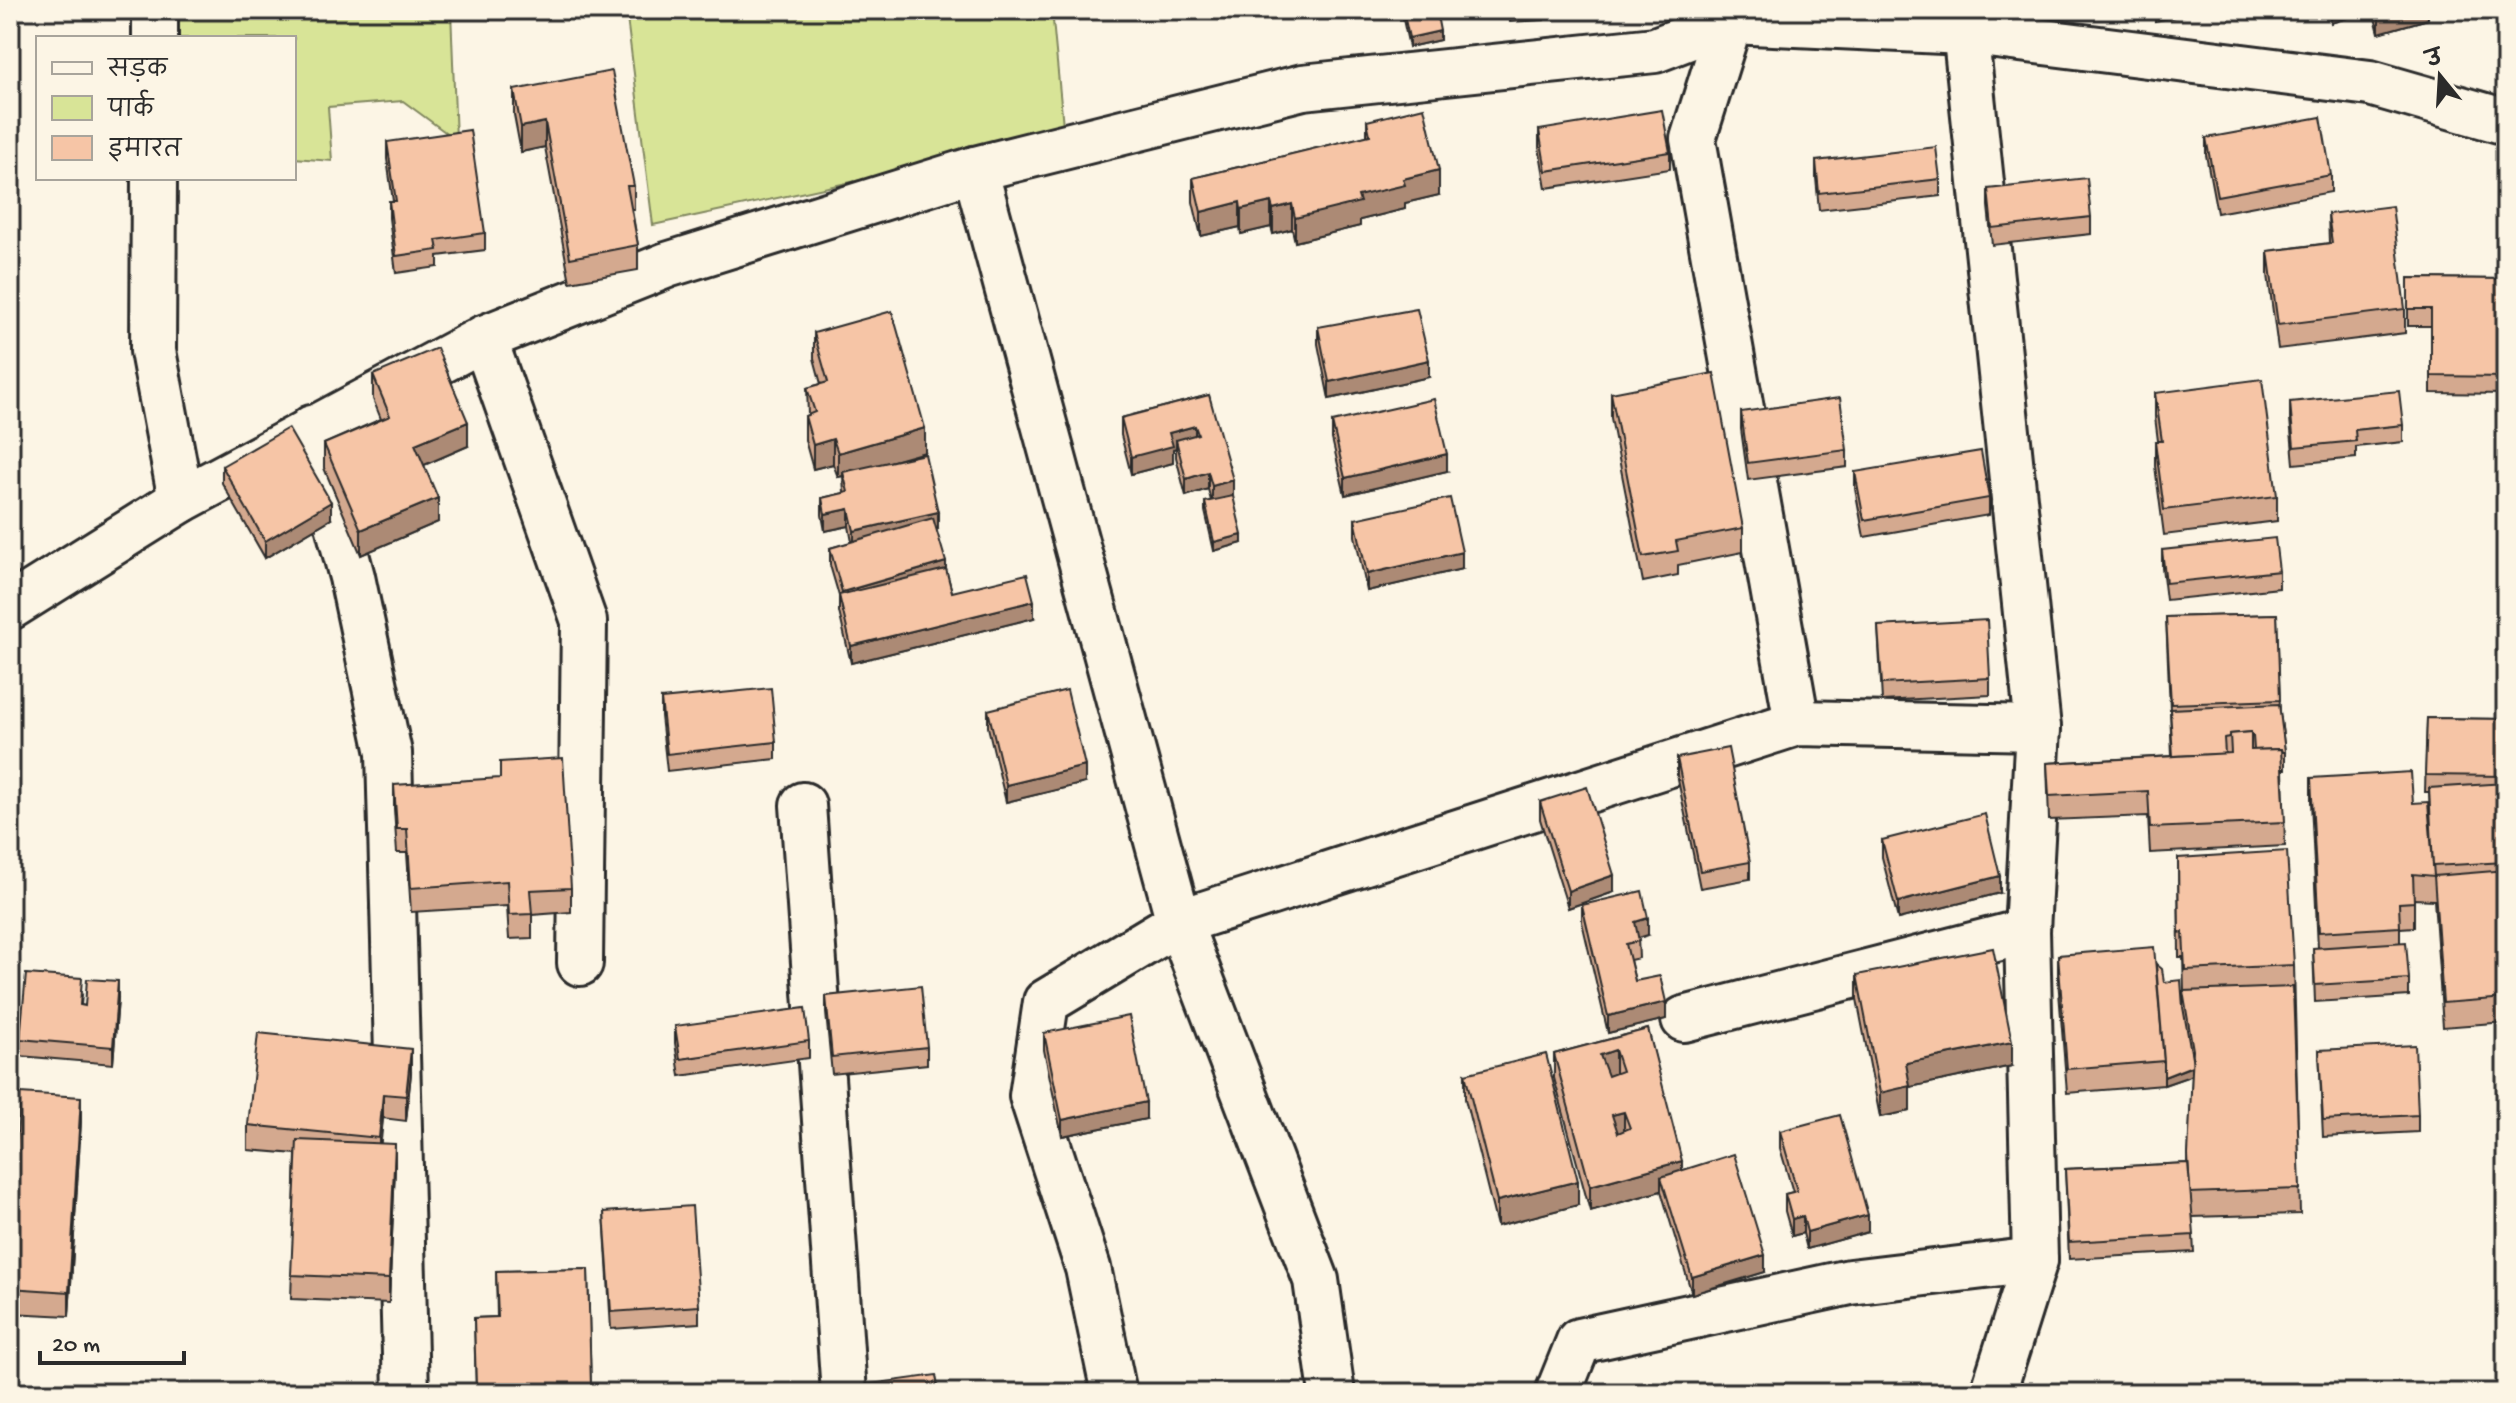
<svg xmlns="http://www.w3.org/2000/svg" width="2516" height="1403" viewBox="0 0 2516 1403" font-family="'Gochi Hand','Playpen Sans Deva',sans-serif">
<rect width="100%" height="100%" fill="#fcf5e5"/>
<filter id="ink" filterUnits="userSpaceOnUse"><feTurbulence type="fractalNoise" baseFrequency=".0125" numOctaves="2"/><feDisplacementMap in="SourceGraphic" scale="16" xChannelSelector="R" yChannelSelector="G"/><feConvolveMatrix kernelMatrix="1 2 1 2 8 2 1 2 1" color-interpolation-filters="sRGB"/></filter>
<g filter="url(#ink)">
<!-- green -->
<g fill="#d8e497" stroke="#828861" stroke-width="2">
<path d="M134 10H451L456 140 403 101 328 107 332 161 294 158V38H135Z"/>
<path d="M626 10H1052L1064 136 653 225Z"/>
</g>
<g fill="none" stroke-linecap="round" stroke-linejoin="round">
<!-- street casing -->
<g stroke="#2b2b2b" stroke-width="50">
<g id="street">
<path d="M1731 10 1730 21 1964 32 2370 83 2506 122"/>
<path d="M1963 10 2038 728 2027 931 2035 1260 1993 1393"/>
<path d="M1730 21 1693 139 1797 723"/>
<path d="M155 38V10"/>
<path d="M975 169 1179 922 1316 1280 1332 1393"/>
<path d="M154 178 153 351 181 500"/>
<path d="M484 338 584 621 580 963"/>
<path d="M312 428 352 577 389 753 406 1393"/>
<path d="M10 607 181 500 484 338 667 265 975 169 1303 87 1655 50 1730 21"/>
<path d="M803 805 844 1393"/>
<path d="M1684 1019 2027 931"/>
<path d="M1114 1393 1088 1268 1032 1096 1046 1002 1179 922 1797 723 2038 728"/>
<path d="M1558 1393 1579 1341 1850 1282 2035 1260"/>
</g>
</g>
<!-- street -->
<use href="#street" stroke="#fcf5e5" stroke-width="44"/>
</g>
<!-- wall -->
<g fill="#d4a98f" stroke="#2b2b2b" stroke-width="2">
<path d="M1401 10H1436L1440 40 1409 47Z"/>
<path d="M1509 10H1544V20L1510 22Z"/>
<path d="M1835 10H1892L1836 15Z"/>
<path d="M2327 10H2428V19L2379 33 2373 10 2331 23Z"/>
<path d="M514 90 634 186V210H632L638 245V270L570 282 545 147 521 152 514 115Z"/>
<path d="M1367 121 1439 195 1405 203V209L1360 220V226L1295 242 1292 229 1273 234 1271 227 1241 234 1240 227 1201 236 1193 202V178L1367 136Z"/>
<path d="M1539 130 1670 152V169L1546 188 1539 147Z"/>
<path d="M2206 138 2331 175V192L2217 213 2206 155Z"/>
<path d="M387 142 485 233V250L438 256V267L396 273 389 218V201H393L387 159Z"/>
<path d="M1816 161 1940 179V196L1819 210 1816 178Z"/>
<path d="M1988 189 2091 217V234L1992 245 1988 206Z"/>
<path d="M2328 214 2405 309V333L2278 349 2268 275V251L2329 243Z"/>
<path d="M2408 278 2506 279V394L2431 393V326H2408Z"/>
<path d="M1318 327 1429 377 1329 399 1318 344Z"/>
<path d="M814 333 925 452 902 459 938 529 936 530 952 592 1034 618 851 663 839 612V596L830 565V548L852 542 849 526 825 531 822 515V498L844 493 843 476 838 477 833 464 813 469 805 440V416L808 415 807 388 821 384 814 358Z"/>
<path d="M373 375 468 446 424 465 438 522 361 555 324 468V444L381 419 373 399Z"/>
<path d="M1611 393 1743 528V552L1678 565V575L1643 582 1611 418Z"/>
<path d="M2155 393 2277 496V521L2164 535 2155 466V441H2158L2155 417Z"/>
<path d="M1209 395 1242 543 1214 551 1205 511V502L1211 501 1208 489 1186 496 1176 457V448L1173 449V463L1131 474 1121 435V418Z"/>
<path d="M2290 402 2403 425V442L2356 447V458L2294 464 2290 419Z"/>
<path d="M1741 412 1847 450V467L1748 480 1741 429Z"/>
<path d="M1332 422 1447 471 1345 495 1332 439Z"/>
<path d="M222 466 331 519 265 558 222 483Z"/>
<path d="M1855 472 1989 498V515L1864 537 1855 489Z"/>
<path d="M1355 519 1462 569 1367 591 1355 536Z"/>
<path d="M2162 550 2279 571V588L2166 600 2162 567Z"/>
<path d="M2277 614 2280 711 2285 752V769H2283L2285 846 2150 853 2148 816 2049 820 2047 763 2172 756 2166 617Z"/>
<path d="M1878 626 1990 678V695L1882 701Z"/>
<path d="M661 699 776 742V759L667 771 661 716Z"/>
<path d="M988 710 1085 783 1006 802 988 727Z"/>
<path d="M2427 718 2506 719V1022L2443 1027 2434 900 2414 899V927L2400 928V942L2409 979V996L2315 1002 2313 948H2318L2311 802V778L2413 803 2432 849 2429 792H2425Z"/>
<path d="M1677 758 1750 862V879L1700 888 1677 775Z"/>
<path d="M394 785 571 888V912L532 915V938L509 939 507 906 411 912 407 853H397L394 809Z"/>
<path d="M1540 802 1614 892 1568 908 1540 819Z"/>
<path d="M1882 840 2000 893 1898 919 1882 857Z"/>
<path d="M2178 858 2294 965 2300 1214 2192 1217 2194 1252 2069 1259 2065 1169 2188 1163 2192 1075 2164 1085 2067 1093 2058 979V955L2156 964 2164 982 2183 1007V991H2184L2183 957H2179Z"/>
<path d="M1582 905 1648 935 1638 938 1639 958 1630 960 1635 981 1666 1019 1608 1033 1582 922Z"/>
<path d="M1857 975 2012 1066 1910 1087V1111L1880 1117 1857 999Z"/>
<path d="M82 995 81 1005 85 1006 118 998 113 1064 20 1056V1039Z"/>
<path d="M826 996 927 1047V1064L832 1074 826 1013Z"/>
<path d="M675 1026 809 1041V1058L680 1076 675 1043Z"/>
<path d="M1648 1029 1682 1171 1765 1272 1692 1294 1661 1191 1590 1211 1554 1078V1054Z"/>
<path d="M1044 1033 1146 1119 1062 1136 1044 1050Z"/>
<path d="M2319 1050 2418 1115V1132L2323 1137Z"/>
<path d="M411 1073 406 1121 383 1118 380 1143 395 1168 389 1303 291 1299 296 1154 248 1150V1125Z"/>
<path d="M1465 1074 1578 1205 1497 1226 1465 1099Z"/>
<path d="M81 1121 69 1316 10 1313V1248Z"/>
<path d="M1780 1131 1868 1232 1807 1249 1803 1233 1792 1236 1785 1211V1194L1793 1192 1780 1148Z"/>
<path d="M604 1212 699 1306V1323L611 1329Z"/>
<path d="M588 1269 591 1393H476L474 1318 497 1317 496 1271Z"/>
</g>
<!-- shaded-wall -->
<g fill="#ac8a74" stroke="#2b2b2b" stroke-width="2">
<path d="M2155 10H2208L2155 21Z"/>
<path d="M2331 10H2373L2331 23Z"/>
<path d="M2401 10H2428V19L2379 33V16Z"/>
<path d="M1440 31V40L1409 47V38Z"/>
<path d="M545 122V147L521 152V127Z"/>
<path d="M1439 170V195L1405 203V209L1360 220V226L1295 242V218L1358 196 1403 179Z"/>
<path d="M1240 202V227L1201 236V212Z"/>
<path d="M1271 202V227L1241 234V209Z"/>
<path d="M1292 204V229L1273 234V209Z"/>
<path d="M1429 360V377L1329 399V382Z"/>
<path d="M468 422V446L415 469V444Z"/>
<path d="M1195 426V443L1176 440V448L1173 449V463L1131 474V457L1169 433Z"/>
<path d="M925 428V452L844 475 843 472V476L838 477V453Z"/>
<path d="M833 439V464L813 469V445Z"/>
<path d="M1447 454V471L1345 495V478Z"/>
<path d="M1208 472V489L1186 496V479Z"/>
<path d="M1233 480V497L1212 503V486Z"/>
<path d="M438 498V522L361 555V530Z"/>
<path d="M331 502V519L265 558V541Z"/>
<path d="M849 509V526L825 531V514Z"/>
<path d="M938 512V529L854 548V531Z"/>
<path d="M1242 535V543L1214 551V542Z"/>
<path d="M1462 552V569L1367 591V574Z"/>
<path d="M946 562V579L842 609V592Z"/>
<path d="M1034 601V618L851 663V646Z"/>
<path d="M1085 766V783L1006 802V785Z"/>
<path d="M1614 875V892L1568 908V891Z"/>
<path d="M2000 876V893L1898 919V902Z"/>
<path d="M1648 918V935L1635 939V922Z"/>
<path d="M118 981V998L113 1064V1047Z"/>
<path d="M1666 1002V1019L1608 1033V1016Z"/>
<path d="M2012 1042V1066L1910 1087V1111L1880 1117V1093L1906 1063Z"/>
<path d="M411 1049V1073L406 1121V1096Z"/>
<path d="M1615 1050V1074L1600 1079V1055Z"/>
<path d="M2193 1066V1075L2164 1085V1077Z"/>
<path d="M383 1094V1118L379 1163V1138Z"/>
<path d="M81 1097V1121L69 1316V1292Z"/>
<path d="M1146 1102V1119L1062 1136V1120Z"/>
<path d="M1624 1112V1136L1612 1140V1115Z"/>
<path d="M395 1144V1168L389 1303V1279Z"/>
<path d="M1682 1161V1186L1661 1177V1191L1590 1211V1186Z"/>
<path d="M1578 1181V1205L1497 1226V1201Z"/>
<path d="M1868 1215V1232L1807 1249V1232Z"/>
<path d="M1803 1216V1233L1792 1236V1219Z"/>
<path d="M1765 1255V1272L1692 1294V1277Z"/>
</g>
<!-- building -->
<g fill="#f6c5a6" stroke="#2b2b2b" stroke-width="2" fill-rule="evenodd">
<path d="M1403 10H1436L1440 31 1409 38Z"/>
<path d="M2378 10H2401L2379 16Z"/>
<path d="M612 71 634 186H627L638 245 570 258 545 122 521 127 514 90Z"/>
<path d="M1424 107 1439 170 1403 179 1405 185 1358 196 1360 202 1295 218 1292 204 1273 209 1271 202 1241 209 1240 202 1201 212 1193 178 1370 135 1367 121Z"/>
<path d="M1662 110 1670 152 1546 171 1539 130Z"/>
<path d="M2321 117 2331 175 2217 196 2206 138Z"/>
<path d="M470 130 485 233 436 240 438 250 396 256 389 201H396L387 142Z"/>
<path d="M1936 147 1940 179 1819 193 1816 161Z"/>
<path d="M2087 178 2091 217 1992 228 1988 189Z"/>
<path d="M2392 206 2405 309 2278 325 2268 251 2332 243 2328 214Z"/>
<path d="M2408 278 2506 279V377L2431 376V309H2408Z"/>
<path d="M1417 309 1429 360 1329 382 1318 327Z"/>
<path d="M892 311 925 428 838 453 833 439 813 445 805 416 815 412 807 388 828 382 814 333Z"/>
<path d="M437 348 468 422 415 444 438 498 361 530 324 444 390 416 373 375Z"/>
<path d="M1714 373 1743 528 1676 541 1678 551 1643 557 1611 393Z"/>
<path d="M2262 379 2277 496 2164 510 2155 441H2162L2155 393Z"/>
<path d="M2399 391 2403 425 2355 430 2356 441 2294 447 2290 402Z"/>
<path d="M1209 395 1233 480 1212 486 1208 472 1186 479 1176 440 1198 434 1195 426 1169 433 1173 446 1131 457 1121 418Z"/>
<path d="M1840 398 1847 450 1748 463 1741 412Z"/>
<path d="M1434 399 1447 454 1345 478 1332 422Z"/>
<path d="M288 428 331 502 265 541 222 466Z"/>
<path d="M1981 451 1989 498 1864 520 1855 472Z"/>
<path d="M925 454 938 512 854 531 849 509 825 514 822 498 848 492 843 472Z"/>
<path d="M1233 496 1242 535 1214 542 1205 502Z"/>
<path d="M1450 498 1462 552 1367 574 1355 519Z"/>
<path d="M933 518 946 562 842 592 830 548Z"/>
<path d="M2275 538 2279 571 2166 583 2162 550Z"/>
<path d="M946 569 952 592 1027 574 1034 601 851 646 839 595Z"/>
<path d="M2277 614 2280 700 2171 704 2166 617Z"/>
<path d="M1987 620 1990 678 1882 684 1878 626Z"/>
<path d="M771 688 776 742 667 754 661 699Z"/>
<path d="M1067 690 1085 766 1006 785 988 710Z"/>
<path d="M2279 704 2285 752H2282L2281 749 2254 750 2253 736H2251V732L2230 734V737L2224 738 2225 754 2173 756 2170 709Z"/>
<path d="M2427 718 2506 719V776L2425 775Z"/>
<path d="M2251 732V750L2281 749 2285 822 2150 828 2148 791 2049 796 2047 763 2231 753 2230 734Z"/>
<path d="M1728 748 1750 862 1700 871 1677 758Z"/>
<path d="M563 758 571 888 530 890 532 914 509 915 507 881 411 888 407 829H397L394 785 500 778V762Z"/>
<path d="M2411 772 2413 803 2428 802 2434 876 2413 874 2414 902 2399 903 2400 927 2319 932 2311 778Z"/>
<path d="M2506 783V862L2433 866 2429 788Z"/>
<path d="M1587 787 1614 875 1568 891 1540 802Z"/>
<path d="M1985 814 2000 876 1898 902 1882 840Z"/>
<path d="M2287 851 2294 965 2185 970 2183 932 2179 933 2178 858Z"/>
<path d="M2506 870V998L2443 1003 2434 876Z"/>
<path d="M1642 891 1648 918 1635 922 1639 941 1626 944 1635 981 1660 976 1666 1002 1608 1016 1582 905Z"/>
<path d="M2406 942 2409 979 2315 985 2313 948Z"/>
<path d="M2154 947 2164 1061 2067 1069 2058 955Z"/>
<path d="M1993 948 2012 1042 1906 1063 1910 1086 1880 1093 1857 975Z"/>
<path d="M2156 964 2162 969 2164 982 2181 980 2183 1007 2193 1063 2192 1066 2164 1077V1061Z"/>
<path d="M26 974 82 978 80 1005 85 1006 87 979 118 981 113 1047 20 1039Z"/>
<path d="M921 986 927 1047 832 1057 826 996Z"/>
<path d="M2293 987 2300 1189 2190 1193 2188 1155 2193 1050 2183 991Z"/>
<path d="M805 1008 809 1041 680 1059 675 1026Z"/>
<path d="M1129 1016 1146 1102 1062 1120 1044 1033Z"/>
<path d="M1648 1029 1682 1161 1590 1186 1554 1054ZM1615 1050 1622 1071 1608 1076 1600 1055ZM1624 1112 1630 1128 1618 1133 1612 1115Z"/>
<path d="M258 1033 411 1049 406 1096 383 1094 379 1138 248 1125Z"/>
<path d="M2415 1045 2418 1115 2323 1120 2319 1050Z"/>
<path d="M1546 1054 1578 1181 1497 1201 1465 1074Z"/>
<path d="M20 1093 81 1097 69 1292 10 1288V1248Z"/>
<path d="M1840 1115 1868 1215 1807 1232 1803 1216 1792 1219 1785 1194 1797 1191 1780 1131Z"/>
<path d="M297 1140 395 1144 389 1279 291 1275Z"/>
<path d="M1734 1154 1765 1255 1692 1277 1661 1177Z"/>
<path d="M2188 1163 2194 1235 2069 1242 2065 1169Z"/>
<path d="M692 1206 699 1306 611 1312 604 1212Z"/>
<path d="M588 1269 591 1387 494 1391V1386H476L474 1318 498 1317 496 1271Z"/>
<path d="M936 1375 939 1393H865L863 1385Z"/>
</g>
</g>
<!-- margin -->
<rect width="2516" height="1403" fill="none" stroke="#fcf5e5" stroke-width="40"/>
<rect x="20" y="20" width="2476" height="1363" fill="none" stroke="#2b2b2b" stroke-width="3" filter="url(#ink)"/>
<!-- legend -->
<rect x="36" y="36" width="260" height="144" fill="#fcf5e5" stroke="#a8a49b" stroke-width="2"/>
<rect x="52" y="62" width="40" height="12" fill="#fcf5e5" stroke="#a8a49b" stroke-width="2"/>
<text x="108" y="76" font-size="24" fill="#2b2b2b">सड़क</text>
<rect x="52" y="96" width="40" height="24" fill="#d8e497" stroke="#a8a49b" stroke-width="2"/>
<text x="108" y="116" font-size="24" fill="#2b2b2b">पार्क</text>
<rect x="52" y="136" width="40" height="24" fill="#f6c5a6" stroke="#a8a49b" stroke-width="2"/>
<text x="108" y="156" font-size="24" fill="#2b2b2b">इमारत</text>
<!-- north arrow -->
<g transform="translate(2440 76) rotate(342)" stroke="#fcf5e5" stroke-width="6" paint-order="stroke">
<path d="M0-6L14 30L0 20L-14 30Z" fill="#2b2b2b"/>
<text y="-12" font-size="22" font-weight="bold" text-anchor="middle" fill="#2b2b2b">उ</text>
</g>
<!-- scale -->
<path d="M40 1351v12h144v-12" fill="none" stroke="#2b2b2b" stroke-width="4"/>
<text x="52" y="1351" font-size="24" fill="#2b2b2b" stroke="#fcf5e5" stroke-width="6" paint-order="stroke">20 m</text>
</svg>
